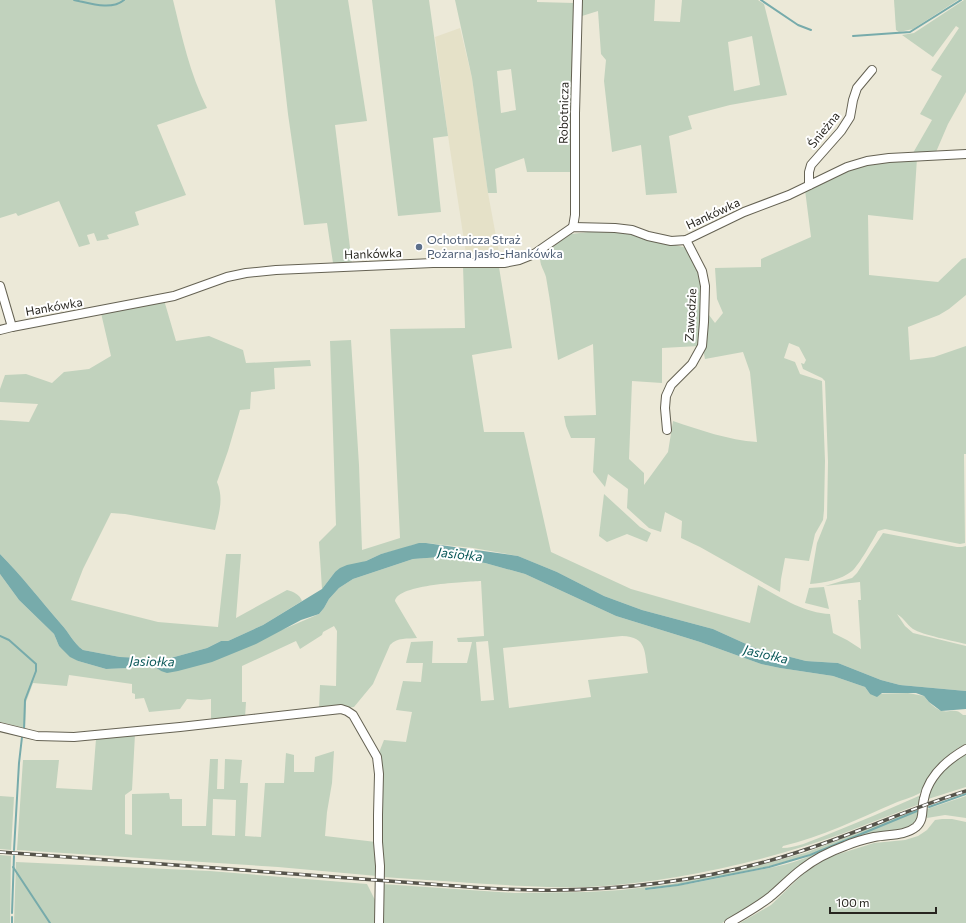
<svg xmlns="http://www.w3.org/2000/svg" width="966" height="923" viewBox="0 0 966 923" font-family="Commissioner,sans-serif">
<rect width="100%" height="100%" fill="#ece9d8"/>
<!-- built -->
<path fill="#e5e1c8" d="M460 28 472 78 488 193 500 258 467 260 448 136 435 37Z"/>
<!-- green -->
<g fill="#c1d2bd" fill-rule="evenodd">
<path d="M0 0H173C182 37 190 74 207 108L157 125 186 195 135 212 139 225 107 235 109 239 97 241 94 233 87 235 90 244 79 247 59 201 18 216 16 213 0 218Z"/>
<path d="M275 0H348L367 121 335 125 352 264 333 263 327 223 304 225 288 114Z"/>
<path d="M372 0H429L448 136 433 138 441 212 398 216Z"/>
<path d="M455 0H537V2L574 3 572 172H527L524 158 495 169 497 193H488L472 78ZM511 69 516 110 501 113 497 71Z"/>
<path d="M581 0H655L654 21 680 22 682 0H758L764 4 787 95 730 105 688 116 692 129 669 136 677 193 646 195 641 145 612 152 604 81 606 60 601 54 598 11 582 16ZM752 36 760 85 734 91 728 42Z"/>
<path d="M894 0H958L913 29 899 32 896 30Z"/>
<path d="M964 0H966V92L948 124 936 152 913 153 932 120 920 114 942 76 931 70 959 28 956 26 933 57 902 35 914 33Z"/>
<path d="M917 158 913 220 868 215 869 275 938 282 962 259 966 258V295L949 309 939 315 908 327 910 360 934 357 966 346V454H964L965 543 960 544 885 529 878 531C873 540 859 565 852 571 841 580 824 583 810 584L817 543 827 518 828 462 825 381 822 378 803 369 801 363 804 364 806 360 799 347 789 343 784 358 795 362 800 374 822 381 825 461 824 510 823 520 815 534 809 561 785 558 781 579 780 592 700 547 681 538 682 521 665 512 661 532 649 528 627 508 628 489 608 474 605 487 593 472 595 438H571L566 426 564 416 596 415 593 344 558 360C554 333 551 304 546 277 544 269 537 262 542 254L571 234 597 231H620L687 248 699 271 703 286 699 346 662 348V383L632 381 629 459 644 473V485L668 452 673 421C700 430 728 440 757 442L750 372 743 352 705 359 703 349 706 311 715 323 723 313 717 299 715 268 761 267V259L811 237 805 190 846 170 866 164Z"/>
<path d="M463 266 499 267 512 348 472 355 484 432H524L551 552 631 589 750 623 758 585C780 597 804 613 830 614L833 633 847 640 861 649 858 600H861L860 582 825 586 852 578 857 573 883 533 957 547H962L966 546V644C954 641 922 635 913 629 907 625 904 618 897 614L905 626 913 633 966 646V691L900 685 881 680 838 663 806 661 755 648 713 629 642 610 604 596 557 572 518 556 473 548 426 543 412 545 405 548 381 554 366 561 335 572 322 589 319 542 336 525 330 341 351 340 359 465 362 550 400 538 390 329 465 328Z"/>
<path d="M164 300 176 341 209 336 243 350 246 363 310 360 311 366 274 368 275 389 251 392 250 409 240 410 228 451 217 482C224 499 219 513 215 530L125 514 111 513 83 569 71 600 158 622 218 627 226 554H241L236 618 287 590C294 592 299 594 302 601L263 625 228 641H221L207 648 167 659 120 657 83 650C73 643 69 632 61 624 41 601 22 576 0 554V420L29 422 38 404 0 402V389L5 375 26 374 52 383 64 372 89 369 111 356 101 313Z"/>
<path d="M604 494 640 527 651 533 647 542 627 534 607 542 599 536Z"/>
<path d="M441 557 485 563 525 574 616 616 700 642 761 664 780 668 833 676 865 687 870 694 908 693 924 696C928 701 935 709 942 711 951 713 955 707 963 715H966V744C942 754 939 775 923 791 917 796 902 800 895 803 858 819 821 837 783 846L782 848C797 848 810 841 824 836 857 823 889 809 921 795L920 804C895 813 870 823 844 833 763 862 675 882 588 887 567 888 546 887 525 886 478 884 431 880 383 877L378 755 384 740 406 742 412 712 396 710 403 681 421 682 423 663H406L411 642 433 641 432 663H467L472 642H458L457 638 484 636 481 581C466 582 398 584 395 601L417 638C408 639 397 637 390 645L373 684 354 707 319 710 320 685 336 686 337 631 334 626 323 632 322 635 300 649 296 641 242 666V702H246L245 718 211 722V699L201 700 187 699 180 709 149 712 144 698 135 699V694L132 693V684L69 675 67 686 33 683 26 702 25 728 0 722V574L19 600 54 634 59 646 78 661 106 669 130 668 140 665 150 664 161 671 284 629 319 614 324 608 329 599 339 588 353 579 413 559ZM622 636C648 637 644 652 648 673L588 680 591 697 509 708 503 648ZM488 641 494 700 481 701 476 642Z"/>
<path d="M824 587 829 609 805 603 809 588Z"/>
<path d="M135 734 132 790 125 795V834L132 835V794L169 793 170 799H182V826H206L210 759H218L217 789H224L225 759 242 760 240 783H248L245 836 261 837 265 783H284L286 753 294 755V772H314L315 757 334 751 332 783 327 812 325 836 376 842 377 876 278 867 17 850 23 760H59L56 788 92 790 96 739ZM213 799 236 800 235 836 212 835Z"/>
<path d="M966 753V787L928 799C932 778 950 764 966 753Z"/>
<path d="M0 796 14 797 11 850 0 849Z"/>
<path d="M966 796V818L945 815 927 818V809Z"/>
<path d="M921 808V810L808 855 770 866 689 883 646 889 647 890C679 886 711 880 743 873 769 868 798 864 822 850L921 810 917 820 911 827 876 833 783 881 759 901 722 923H381L382 884 514 893 587 892 621 890 672 884 756 866 805 853Z"/>
<path d="M942 819H952L966 822V923H740L771 905 804 873 829 857 874 843 905 840 918 836 927 830 935 820Z"/>
<path d="M0 855 11 856 10 923H0Z"/>
<path d="M16 862 210 871 367 884 376 902V923H14Z"/>
</g>
<!-- water -->
<path fill="#77abab" d="M419 543H426L518 556 557 572 604 596 642 610 713 629 755 648 806 661 838 663 881 680 900 685 966 691V709L941 711 929 702 924 696 916 693H882L877 697 870 694 865 687 833 676 780 668 761 664 700 642 616 616 525 574 485 563 441 557 413 559 353 579 339 588 329 599 324 608 319 614 301 620 256 644 212 662 178 671 167 673 161 671 150 664 140 665 130 668 106 669 78 661 70 657 59 646 54 634 19 600 0 574V554C22 576 41 601 61 624 69 632 73 643 83 650L120 657 167 659 207 648 221 641H228L263 625 322 589 335 572 340 568 347 565 366 561 381 554Z"/>
<g fill="none" stroke-linecap="round" stroke-linejoin="round">
<!-- stream -->
<g stroke="#77abab" stroke-width="2">
<path d="M74 0C89 3 111 11 124 0"/>
<path d="M761 0 798 25 811 30"/>
<path d="M853 36 910 32 961 0"/>
<path d="M0 636 9 640 36 664V671L25 700 24 730"/>
<path d="M929 807 966 794"/>
<path d="M14 850 19 763 22 737"/>
<path d="M13 867 50 923"/>
<path d="M646 889 678 885 769 867 810 855 917 811"/>
<path d="M12 913 14 856"/>
<path d="M12 917V923"/>
</g>
<!-- minor casing -->
<g stroke="#656253" stroke-width="10">
<g id="minor">
<path d="M809 185V172L811 165 841 131 850 117 853 100 857 88 872 70"/>
<path d="M573 227 575 215V113L578 0"/>
<path d="M0 286 12 327"/>
<path d="M0 330 12 327 174 296 227 277 246 273 276 270 433 263H504L519 260 534 254 573 227 615 228 632 230 648 236 671 241 686 240 744 212 789 195 847 167 867 161 889 158 966 154"/>
<path d="M667 430 665 408 666 396 671 385 692 364 702 346 704 322 705 286 702 271 686 240"/>
<path d="M0 727 37 736 74 737 180 727 341 709 347 711 353 715 377 757 379 774 378 815V842L380 866 379 923"/>
<path d="M729 923C743 915 757 907 770 897 781 888 791 877 802 869 815 859 831 851 845 846 854 842 865 839 874 837 888 834 905 836 916 827 925 819 921 809 924 799 928 777 947 760 966 749"/>
</g>
</g>
<!-- minor -->
<use href="#minor" stroke="#fff" stroke-width="8"/>
<!-- rail casing -->
<g stroke="#56544b" stroke-width="3.5">
<path id="rail" d="M0 852 483 888C588 895 695 885 795 853 853 835 908 809 966 791"/>
</g>
<!-- rail -->
<use href="#rail" stroke="#fff" stroke-width="2" stroke-dasharray="6" stroke-linecap="butt"/>
</g>
<!-- markers -->
<circle fill="#5c6f8a" stroke="#fff" stroke-width="1.5" cx="419" cy="247" r="4"/>
<g text-anchor="middle" stroke-width="4" stroke-linejoin="round" paint-order="stroke">
<!-- street labels -->
<g font-size="12" fill="#27251f" stroke="#fff">
<text transform="translate(564 113) rotate(-89)" y="4">Robotnicza</text>
<text transform="translate(824 130) rotate(-51)" y="4">Śnieżna</text>
<text transform="translate(713 214) rotate(-25)" y="4">Hankówka</text>
<text transform="translate(373 254) rotate(-2)" y="4">Hankówka</text>
<text transform="translate(54 307) rotate(-10)" y="4">Hankówka</text>
<text transform="translate(691 315) rotate(-87)" y="4">Zawodzie</text>
</g>
<!-- service labels -->
<g font-size="12" fill="#4e5e75" stroke="#fff" text-anchor="start">
<text x="427" y="244">Ochotnicza Straż<tspan x="427" dy="14">Pożarna Jasło-Hankówka</tspan></text>
</g>
<!-- water labels -->
<g font-size="13" font-style="italic" fill="#075657" stroke="#fff">
<text transform="translate(460 554) rotate(6)" y="5">Jasiołka</text>
<text transform="translate(766 654) rotate(13)" y="5">Jasiołka</text>
<text transform="translate(152 661) rotate(1)" y="5">Jasiołka</text>
</g>
</g>
<!-- scale -->
<path d="M830 907v6h106v-6" fill="none" stroke="#27251f" stroke-width="2"/>
<text x="836" y="907" font-size="12" fill="#27251f" stroke="#ffffff" stroke-width="3" paint-order="stroke">100 m</text>
</svg>
